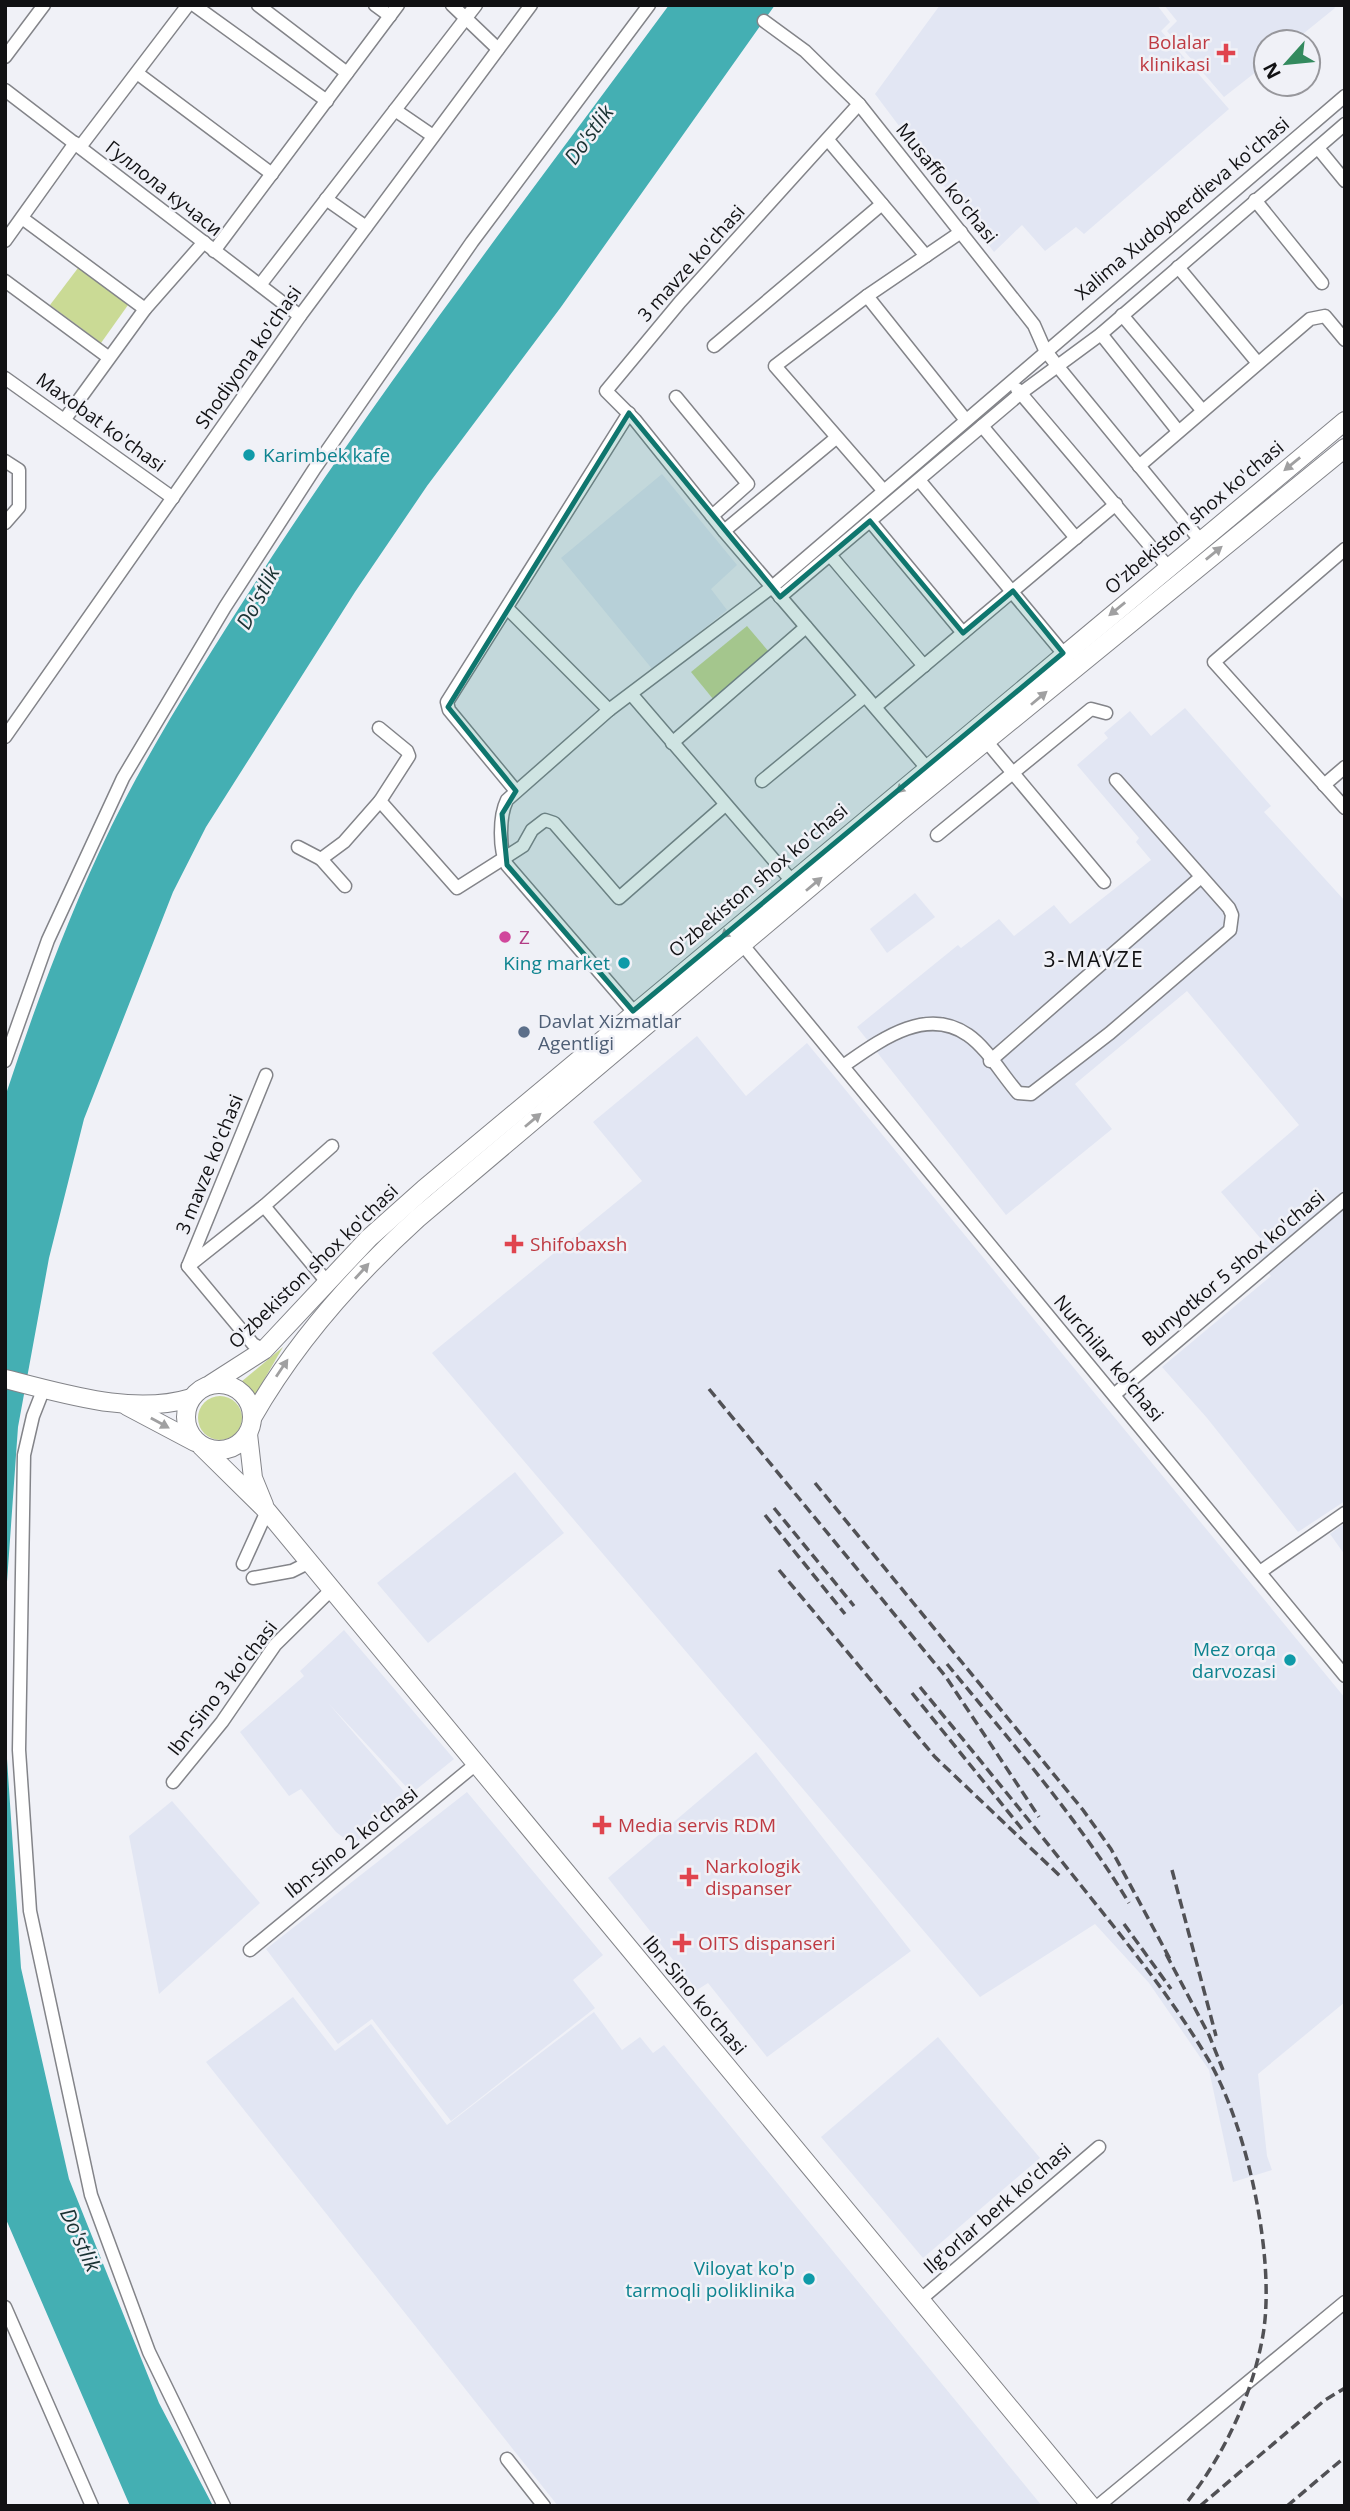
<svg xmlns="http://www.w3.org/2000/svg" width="1350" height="2511" viewBox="0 0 1350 2511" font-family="'Open Sans',sans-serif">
<rect width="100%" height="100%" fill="#f0f1f7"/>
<!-- built -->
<g fill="#e2e6f3">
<path d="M940 5H1157L1170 22 1161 31 1229 109 1084 234 1076 227 1045 251 1022 225 994 252 875 94Z"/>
<path d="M1164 5H1333L1335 8 1293 42H1266V64L1224 97 1167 31 1177 21Z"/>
<path d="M662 474 737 565 711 589 727 610 653 670 561 558Z"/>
<path d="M1185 708 1271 806 1264 812 1345 901V1501L1298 1532 1207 1418 1162 1367 1271 1276 1249 1249 1261 1239 1221 1192 1299 1125 1187 991 1075 1084 1112 1129 1006 1215 857 1027 958 945 961 948 999 919 1014 936 1054 905 1070 924 1151 860 1136 842 1139 838 1077 765 1108 738 1104 733 1130 711 1151 736Z"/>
<path d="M915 893 935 917 887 953 870 929Z"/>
<path d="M697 1036 746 1096 807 1043 1345 1698V2002L1258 2074 1267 2156 1272 2170 1233 2182 1209 2070 1149 1983 1095 1924 980 1997 432 1353 642 1181 593 1122Z"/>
<path d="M515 1472 564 1533 428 1643 377 1583Z"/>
<path d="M1345 1523V1555L1330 1534Z"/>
<path d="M344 1630 454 1759 412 1793 329 1704 408 1796 353 1845 336 1832 301 1789 289 1796 240 1732 304 1676 300 1671Z"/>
<path d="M756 1752 911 1951 767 2057 708 1983 697 1990 608 1878Z"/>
<path d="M467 1792 603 1955 573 1980 595 2008 451 2121 372 2019 338 2044 266 1949Z"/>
<path d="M172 1801 260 1903 159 1994 129 1836Z"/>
<path d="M293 1997 335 2051 371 2024 447 2125 594 2012 622 2050 640 2037 653 2053 664 2045 1042 2506H558L206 2062Z"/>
<path d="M938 2037 1040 2158 923 2258 821 2137Z"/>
</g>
<!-- green -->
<g fill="#cada95">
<path d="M78 268 128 305 101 343 50 305Z"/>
<path d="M747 626 769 652 713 699 691 672Z"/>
<path d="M283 1347 254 1397 241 1382Z"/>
<circle cx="220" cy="1418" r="22"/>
</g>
<!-- water -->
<g fill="#44afb3">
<path d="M669 5H775L561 307 427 486 355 592 206 827 173 892 84 1119 49 1258 18 1427 5 1610V1097C35 1006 69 914 111 827 158 732 216 644 273 555 397 366 535 187 669 5Z"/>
<path d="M5 1729 21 1968 69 2179 159 2403 213 2506H130L5 2217Z"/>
</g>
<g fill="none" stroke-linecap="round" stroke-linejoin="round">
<!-- street casing -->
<g stroke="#838489" stroke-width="15">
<g id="street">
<path d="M194 5 327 101"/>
<path d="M258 5 347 73"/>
<path d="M375 5 390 16"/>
<path d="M452 5 498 49"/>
<path d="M764 21 805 51 859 104 1034 325 1045 350 1059 368 1200 540"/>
<path d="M5 57 44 5"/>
<path d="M137 73 272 174"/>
<path d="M5 90 300 316"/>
<path d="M859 104 680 302 606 391 635 420 724 531 926 767"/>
<path d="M395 110 433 136"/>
<path d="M828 140 926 256"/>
<path d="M80 147 188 5"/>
<path d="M1318 148 1345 181"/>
<path d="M326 199 366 227"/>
<path d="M1255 200 1322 283"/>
<path d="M22 218 145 309"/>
<path d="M961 232 867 296 965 419"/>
<path d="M5 241 75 143"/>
<path d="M214 251 398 5"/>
<path d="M1178 267 1257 362"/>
<path d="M5 281 108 357"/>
<path d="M260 285 476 5"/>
<path d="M867 296 775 366 883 490"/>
<path d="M1122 315 1202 410"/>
<path d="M1101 334 1178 431"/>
<path d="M714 346 882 204"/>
<path d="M5 378 173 498"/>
<path d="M1017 389 1168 567"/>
<path d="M676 397 748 484 712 516"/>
<path d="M65 419 145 309 204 242"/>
<path d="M982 426 1076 538"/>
<path d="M5 461 19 470V507L5 523"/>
<path d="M1139 466 1310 319 1325 316 1345 340"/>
<path d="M919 480 1063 653"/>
<path d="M870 521 963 633"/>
<path d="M724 531 836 438"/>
<path d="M1345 549 1214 662 1345 808"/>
<path d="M830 555 924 666"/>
<path d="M780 597 1021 393 1101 334 1345 124"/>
<path d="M507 608 609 710"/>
<path d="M632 695 791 880"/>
<path d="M875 707 1116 504"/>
<path d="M379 728 407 751 409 756 380 801 457 888 523 846 532 830 545 820 554 823 619 898 725 805"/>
<path d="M5 737 300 316 531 5"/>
<path d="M987 742 1104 882"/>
<path d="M672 743 806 627"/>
<path d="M762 781 865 696"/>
<path d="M1324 785 1345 767"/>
<path d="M516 791 449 710 447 702 629 413"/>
<path d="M937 835 1091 709 1106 713"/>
<path d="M298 847 321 859 344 842 380 801"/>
<path d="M321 859 345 886"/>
<path d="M742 944 1345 1676"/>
<path d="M633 1011 507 865C499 850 499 816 507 800L609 710 772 587 1345 96"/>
<path d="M5 1061 48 940 123 778 225 607 315 468 472 242 649 5"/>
<path d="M990 1061 1201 877"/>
<path d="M843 1066C878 1042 925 1005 968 1035 987 1048 1003 1076 1018 1093L1031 1094 1110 1033 1230 930 1232 915 1229 908 1116 780"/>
<path d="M264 1206 332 1146"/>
<path d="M191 1264 264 1206 327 1282"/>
<path d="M188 1266 266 1075"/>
<path d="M188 1266 253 1344 264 1350"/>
<path d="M44 1388 33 1416 24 1455 19 1750 30 1911 91 2195 149 2352 224 2506"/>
<path d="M1115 1394 1345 1199"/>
<path d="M243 1564 267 1511"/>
<path d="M1260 1572 1345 1513"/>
<path d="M253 1578 292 1571 310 1562"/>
<path d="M173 1782 222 1722 275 1645 332 1589"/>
<path d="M250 1950 476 1764"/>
<path d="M921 2299 1099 2147"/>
<path d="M5 2307 92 2506"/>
<path d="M507 2459 544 2506"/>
<path d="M1098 2506 1345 2302"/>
</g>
</g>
<!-- secondary casing -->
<g stroke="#838489" stroke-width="20">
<g id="secondary">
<path d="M5 1379C63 1393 132 1416 191 1398"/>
<circle cx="219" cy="1417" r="33"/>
<path d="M211 1384 264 1350 369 1238 424 1189 1345 421"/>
<path d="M127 1406 195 1442"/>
<path d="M252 1418C296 1341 353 1277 418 1218L899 812 1345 448"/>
<path d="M248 1434 253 1478 264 1505"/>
<path d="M201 1446 267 1511 1091 2506"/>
</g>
</g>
<!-- street -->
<use href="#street" stroke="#fff" stroke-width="12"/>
<!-- secondary -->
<use href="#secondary" stroke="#fff" stroke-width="18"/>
<!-- rail -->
<g stroke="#515155" stroke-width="3.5" stroke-dasharray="10 5" stroke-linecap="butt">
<path d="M709 1389 946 1677 1039 1817"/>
<path d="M815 1483 1083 1810 1111 1849 1171 1961"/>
<path d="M774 1508 854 1606"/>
<path d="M765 1515 845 1614"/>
<path d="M779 1570 935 1757 1060 1876"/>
<path d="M947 1664C1011 1742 1077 1817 1129 1903"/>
<path d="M920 1687C975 1754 1029 1820 1083 1888 1127 1943 1172 1998 1208 2059 1247 2126 1276 2258 1263 2335 1252 2397 1223 2457 1184 2506"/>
<path d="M912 1693 1022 1829"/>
<path d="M1172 1870 1216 2036"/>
<path d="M1124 1924 1171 1989"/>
<path d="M1166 1954 1209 2035 1223 2070"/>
<path d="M1200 2506 1325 2400 1345 2388"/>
<path d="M1287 2506 1345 2457"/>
</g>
</g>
<!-- one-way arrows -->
<defs><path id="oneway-solid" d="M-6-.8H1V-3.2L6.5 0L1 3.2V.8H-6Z" transform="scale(1.75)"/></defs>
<g fill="#a0a0a1">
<use href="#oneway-solid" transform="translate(1292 464) rotate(141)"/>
<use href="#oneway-solid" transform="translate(1214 553) rotate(-39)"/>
<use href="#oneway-solid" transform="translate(1117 609) rotate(141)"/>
<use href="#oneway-solid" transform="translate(1039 698) rotate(-40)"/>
<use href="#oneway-solid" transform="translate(904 786) rotate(139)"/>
<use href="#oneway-solid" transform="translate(814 884) rotate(-40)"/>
<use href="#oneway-solid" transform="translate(729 931) rotate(140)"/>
<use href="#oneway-solid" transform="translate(533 1120) rotate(-40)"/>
<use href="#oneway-solid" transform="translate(362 1271) rotate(-48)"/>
<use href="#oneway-solid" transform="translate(282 1368) rotate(-56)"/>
<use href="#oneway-solid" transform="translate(160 1423) rotate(29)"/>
</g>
<!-- marked area -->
<path fill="#0f766e" fill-opacity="0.2" stroke="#0f766e" stroke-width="5" stroke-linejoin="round" d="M629 413 780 597 870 521 963 633 1013 591 1063 653 633 1011 507 865 502 814 516 791 448 707Z"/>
<!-- markers -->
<g fill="#e0444e" stroke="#f0f1f7" stroke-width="2.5">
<path d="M1222.5 42.5h7v7h7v7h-7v7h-7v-7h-7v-7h7z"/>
<path d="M510.5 1233.5h7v7h7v7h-7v7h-7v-7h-7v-7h7z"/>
<path d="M598.5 1814.5h7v7h7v7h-7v7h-7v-7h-7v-7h7z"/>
<path d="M685.5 1866.5h7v7h7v7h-7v7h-7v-7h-7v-7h7z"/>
<path d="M678.5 1932.5h7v7h7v7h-7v7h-7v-7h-7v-7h7z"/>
</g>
<g fill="#0f9aa8" stroke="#f0f1f7" stroke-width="2.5">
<circle cx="249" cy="455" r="7"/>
<circle cx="624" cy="963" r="7"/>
<circle cx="1290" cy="1660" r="7"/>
<circle cx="809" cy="2279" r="7"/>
</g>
<circle fill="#d1479c" stroke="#f0f1f7" stroke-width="2.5" cx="505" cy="937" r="7"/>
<circle fill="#5c6f8a" stroke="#f0f1f7" stroke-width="2.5" cx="524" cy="1032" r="7"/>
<g text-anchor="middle" stroke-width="5" stroke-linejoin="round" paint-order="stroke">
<!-- health labels -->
<g font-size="19" fill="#be3a42" stroke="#f0f1f7" text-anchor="start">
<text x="1210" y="49" text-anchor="end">Bolalar<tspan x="1210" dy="22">klinikasi</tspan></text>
<text x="530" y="1251">Shifobaxsh</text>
<text x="618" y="1832">Media servis RDM</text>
<text x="705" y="1873">Narkologik<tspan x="705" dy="22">dispanser</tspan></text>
<text x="698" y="1950">OITS dispanseri</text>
</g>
<!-- street labels -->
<g font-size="19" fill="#111113" stroke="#f0f1f7">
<text transform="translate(947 183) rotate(51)" y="7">Musaffo ko'chasi</text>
<text transform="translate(164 188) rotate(38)" y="7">Гуллола кучаси</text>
<text transform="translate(1182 208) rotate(-40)" y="7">Xalima Xudoyberdieva ko'chasi</text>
<text transform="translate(691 263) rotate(-48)" y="7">3 mavze ko'chasi</text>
<text transform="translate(248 357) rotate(-55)" y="7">Shodiyona ko'chasi</text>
<text transform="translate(101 422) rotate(36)" y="7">Maxobat ko'chasi</text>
<text transform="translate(1194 517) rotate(-40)" y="7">O'zbekiston shox ko'chasi</text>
<text transform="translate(758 880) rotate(-40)" y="7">O'zbekiston shox ko'chasi</text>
<text transform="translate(209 1164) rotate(-68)" y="7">3 mavze ko'chasi</text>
<text transform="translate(313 1266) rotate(-44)" y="7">O'zbekiston shox ko'chasi</text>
<text transform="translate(1233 1268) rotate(-40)" y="7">Bunyotkor 5 shox ko'chasi</text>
<text transform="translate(1109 1358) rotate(50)" y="7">Nurchilar ko'chasi</text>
<text transform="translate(222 1688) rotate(-52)" y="7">Ibn-Sino 3 ko'chasi</text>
<text transform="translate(351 1842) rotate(-39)" y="7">Ibn-Sino 2 ko'chasi</text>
<text transform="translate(695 1995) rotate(50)" y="7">Ibn-Sino ko'chasi</text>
<text transform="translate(997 2208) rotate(-41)" y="7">Ilg'orlar berk ko'chasi</text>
</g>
<!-- culture labels -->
<g font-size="19" fill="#0d838f" stroke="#f0f1f7" text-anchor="end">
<text x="263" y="462" text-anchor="start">Karimbek kafe</text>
<text x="610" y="970">King market</text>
<text x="1276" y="1656">Mez orqa<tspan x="1276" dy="22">darvozasi</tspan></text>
<text x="795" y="2275">Viloyat ko'p<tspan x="795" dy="22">tarmoqli poliklinika</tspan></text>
</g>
<!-- hotel labels -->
<g font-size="19" fill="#b23c85" stroke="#f0f1f7" text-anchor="start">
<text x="519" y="944">Z</text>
</g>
<!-- service labels -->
<g font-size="19" fill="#4e5e75" stroke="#f0f1f7" text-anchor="start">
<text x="538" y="1028">Davlat Xizmatlar<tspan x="538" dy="22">Agentligi</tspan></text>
</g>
<!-- water labels -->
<g font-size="21" font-style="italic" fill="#1a3233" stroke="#f0f1f7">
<text transform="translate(589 135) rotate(-54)" y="7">Do'stlik</text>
<text transform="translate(258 598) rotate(-62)" y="7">Do'stlik</text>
<text transform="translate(80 2240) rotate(65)" y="7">Do'stlik</text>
</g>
<!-- neighbourhood labels -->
<g font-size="21" letter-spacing="2" fill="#111113" stroke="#f0f1f7">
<text x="1094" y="967">3-MAVZE</text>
</g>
</g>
<!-- border -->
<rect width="1350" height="2511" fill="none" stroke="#111113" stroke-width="14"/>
<!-- north arrow -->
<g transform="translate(1287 63) rotate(243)"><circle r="33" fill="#f0f1f7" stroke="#97979c" stroke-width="2"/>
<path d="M0-5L12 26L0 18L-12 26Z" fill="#338a5e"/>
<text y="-10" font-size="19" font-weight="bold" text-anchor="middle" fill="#111113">N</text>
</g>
</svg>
